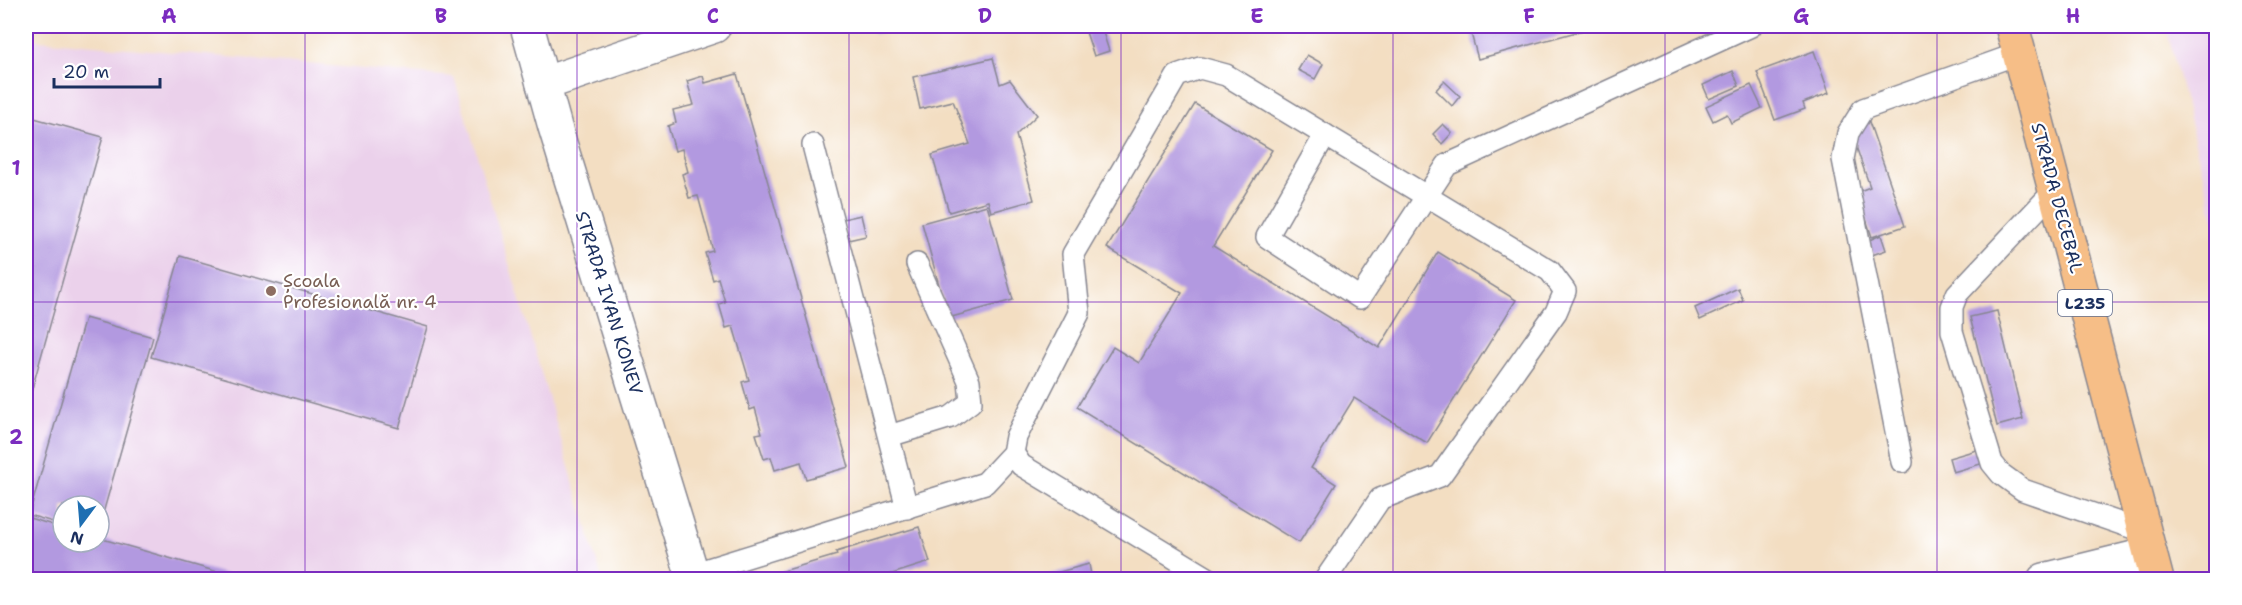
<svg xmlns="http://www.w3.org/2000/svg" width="2242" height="605" viewBox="0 0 2242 605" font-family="'Shantell Sans',sans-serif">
<rect width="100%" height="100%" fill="#fff"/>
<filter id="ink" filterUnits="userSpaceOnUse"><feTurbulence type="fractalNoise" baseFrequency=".0167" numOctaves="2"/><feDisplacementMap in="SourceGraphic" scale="12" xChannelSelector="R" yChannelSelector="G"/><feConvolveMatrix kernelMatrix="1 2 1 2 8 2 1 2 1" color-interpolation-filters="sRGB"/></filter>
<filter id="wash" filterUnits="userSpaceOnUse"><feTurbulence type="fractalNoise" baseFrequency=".008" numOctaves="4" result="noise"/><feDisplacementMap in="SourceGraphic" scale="24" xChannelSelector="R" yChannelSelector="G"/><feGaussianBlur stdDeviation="1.35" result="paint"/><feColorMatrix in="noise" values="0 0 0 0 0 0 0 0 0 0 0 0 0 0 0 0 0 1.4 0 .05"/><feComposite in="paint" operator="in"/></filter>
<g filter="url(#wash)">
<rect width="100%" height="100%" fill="#f3dec2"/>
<!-- built -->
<g fill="#ebd1eb" fill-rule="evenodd">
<path d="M2166 26H2216V227Z"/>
<path d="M26 39 454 77 602 579H26ZM63 506H99V542H63Z"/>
</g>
<g id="blocks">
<!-- building -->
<g fill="#b299e0">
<path d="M872 26H903L874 34Z"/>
<path d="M1084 26H1101L1109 51 1094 56Z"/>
<path d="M1469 26H1598L1478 59Z"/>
<path d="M1814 51 1829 93 1803 103 1805 109 1775 120 1757 72Z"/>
<path d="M1307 55 1323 64 1315 79 1298 70Z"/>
<path d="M993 58 1000 84 1010 80 1037 115 1016 135 1034 200 991 212 988 201 949 212 932 155 970 144 953 101 920 109 913 77Z"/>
<path d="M1733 71 1739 86 1709 99 1703 85Z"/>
<path d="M737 74 849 467 806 479 801 462 775 470 771 457 764 459 756 434 762 433 755 408 750 410 742 382 749 380 733 326 726 328 719 304 725 302 718 278 713 280 705 253 713 251 698 196 689 198 682 174 688 172 682 149 675 151 668 126 676 123 673 110 694 105 687 81 703 76 705 83Z"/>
<path d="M1444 81 1460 96 1452 106 1436 90Z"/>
<path d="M1751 85 1762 108 1731 123 1727 114 1713 121 1706 106Z"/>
<path d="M1195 104 1272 150 1213 246 1379 348 1438 252 1516 300 1427 443 1354 398 1311 468 1336 484 1299 543 1077 407 1113 347 1139 363 1182 293 1107 248Z"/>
<path d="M1867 116 1905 226 1872 237 1857 192 1870 187 1848 123Z"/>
<path d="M34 118 103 137 26 410V146Z"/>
<path d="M1443 124 1452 133 1442 144 1433 134Z"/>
<path d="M987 205 1013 300 948 318 922 223Z"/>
<path d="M861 215 866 236 848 240 843 219Z"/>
<path d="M1881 235 1886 250 1872 255 1867 241Z"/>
<path d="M180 256 428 327 399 428 151 357Z"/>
<path d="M1738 288 1743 300 1700 320 1695 308Z"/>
<path d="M1997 311 2023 419 1997 426 1970 317Z"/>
<path d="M85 318 153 337 100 524 99 506H63V525L29 515Z"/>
<path d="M1980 449 1984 463 1953 472 1949 458Z"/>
<path d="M26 517 63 528V542H99V538L246 580H26Z"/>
<path d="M919 527 930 562 873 580H764L763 577 837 555 836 552Z"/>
<path d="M1089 564 1092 580H1033V579Z"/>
</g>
</g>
</g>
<g filter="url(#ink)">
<use href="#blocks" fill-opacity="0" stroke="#878690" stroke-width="1.5"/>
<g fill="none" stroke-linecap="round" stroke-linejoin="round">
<!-- lane casing -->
<g stroke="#878690" stroke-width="24">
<g id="lane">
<path d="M1325 135 1267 237 1360 298 1447 165 1751 26"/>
<path d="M813 145 907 508"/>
<path d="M2055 190 1957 294 1952 307V331L1992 463 2001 474 2023 490 2145 532"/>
<path d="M889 436 951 417 971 402 969 381 917 264"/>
<path d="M1013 453 1021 465 1211 580"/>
<path d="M1902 462 1843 159 1848 133 1863 109 2020 53"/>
<path d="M692 574 985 483 1013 453 1016 437 1079 313 1073 254 1177 76 1200 68 1226 75 1550 271 1565 291 1556 312 1440 476 1380 499 1325 580"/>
</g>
</g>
<!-- street casing -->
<g stroke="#878690" stroke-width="36">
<g id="street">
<path d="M527 26 555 127 694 580"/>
<path d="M543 84 714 26"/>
<path d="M2044 580 2150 554"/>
</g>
</g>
<!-- primary casing -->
<g stroke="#878690" stroke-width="36">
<path id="primary" d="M2012 26 2157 580"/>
</g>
<!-- lane -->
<use href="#lane" stroke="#fff" stroke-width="21"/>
<!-- street -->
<use href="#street" stroke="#fff" stroke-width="33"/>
<!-- primary -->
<use href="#primary" stroke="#f6be87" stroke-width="33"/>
</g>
</g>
<!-- grid -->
<path fill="none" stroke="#7b2cbf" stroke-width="1.5" stroke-opacity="0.55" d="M305 26V580M577 26V580M849 26V580M1121 26V580M1393 26V580M1665 26V580M1937 26V580M26 302H2216"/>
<!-- markers -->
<circle fill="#8d6e63" stroke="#fff" stroke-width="2" cx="271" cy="291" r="6"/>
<g text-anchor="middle" stroke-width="4.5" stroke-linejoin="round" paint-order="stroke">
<!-- shield labels -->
<rect fill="#fff" stroke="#5f6d8e" stroke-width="1.5" x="2058" y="290" width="54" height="26" rx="4.5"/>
<g font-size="16" font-weight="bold" fill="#1b2f5e">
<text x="2085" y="309">L235</text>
</g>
<!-- street labels -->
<g font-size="18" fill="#1b2f5e" stroke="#fff">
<text transform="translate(2057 198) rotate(75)" y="6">STRADA DECEBAL</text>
<text transform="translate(609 303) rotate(73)" y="6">STRADA IVAN KONEV</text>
</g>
<!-- education labels -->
<g font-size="18" fill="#785e54" stroke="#fff" text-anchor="start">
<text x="283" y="287">Școala<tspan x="283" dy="21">Profesională nr. 4</tspan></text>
</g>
</g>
<!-- margin -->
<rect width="2242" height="605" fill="none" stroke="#fff" stroke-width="66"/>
<!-- north arrow -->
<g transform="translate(81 524) rotate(196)"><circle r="28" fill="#ffffff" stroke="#a4acbf" stroke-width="1.5"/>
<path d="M0-4.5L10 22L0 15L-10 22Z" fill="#1f6fb2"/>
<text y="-9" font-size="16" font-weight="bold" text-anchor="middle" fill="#1b2f5e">N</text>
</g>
<!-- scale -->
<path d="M54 78v9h106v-9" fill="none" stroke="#1b2f5e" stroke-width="3"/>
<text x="63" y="78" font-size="18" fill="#1b2f5e" stroke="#ffffff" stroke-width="4.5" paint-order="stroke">20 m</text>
<rect x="33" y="33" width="2176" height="539" fill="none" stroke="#7b2cbf" stroke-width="2"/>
<g font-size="20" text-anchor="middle" font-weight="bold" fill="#7b2cbf">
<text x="169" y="23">A</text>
<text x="441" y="23">B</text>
<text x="713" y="23">C</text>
<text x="985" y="23">D</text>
<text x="1257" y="23">E</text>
<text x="1529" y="23">F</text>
<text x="1801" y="23">G</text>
<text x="2073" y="23">H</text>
<text x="16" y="175">1</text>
<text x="16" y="444">2</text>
</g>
</svg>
